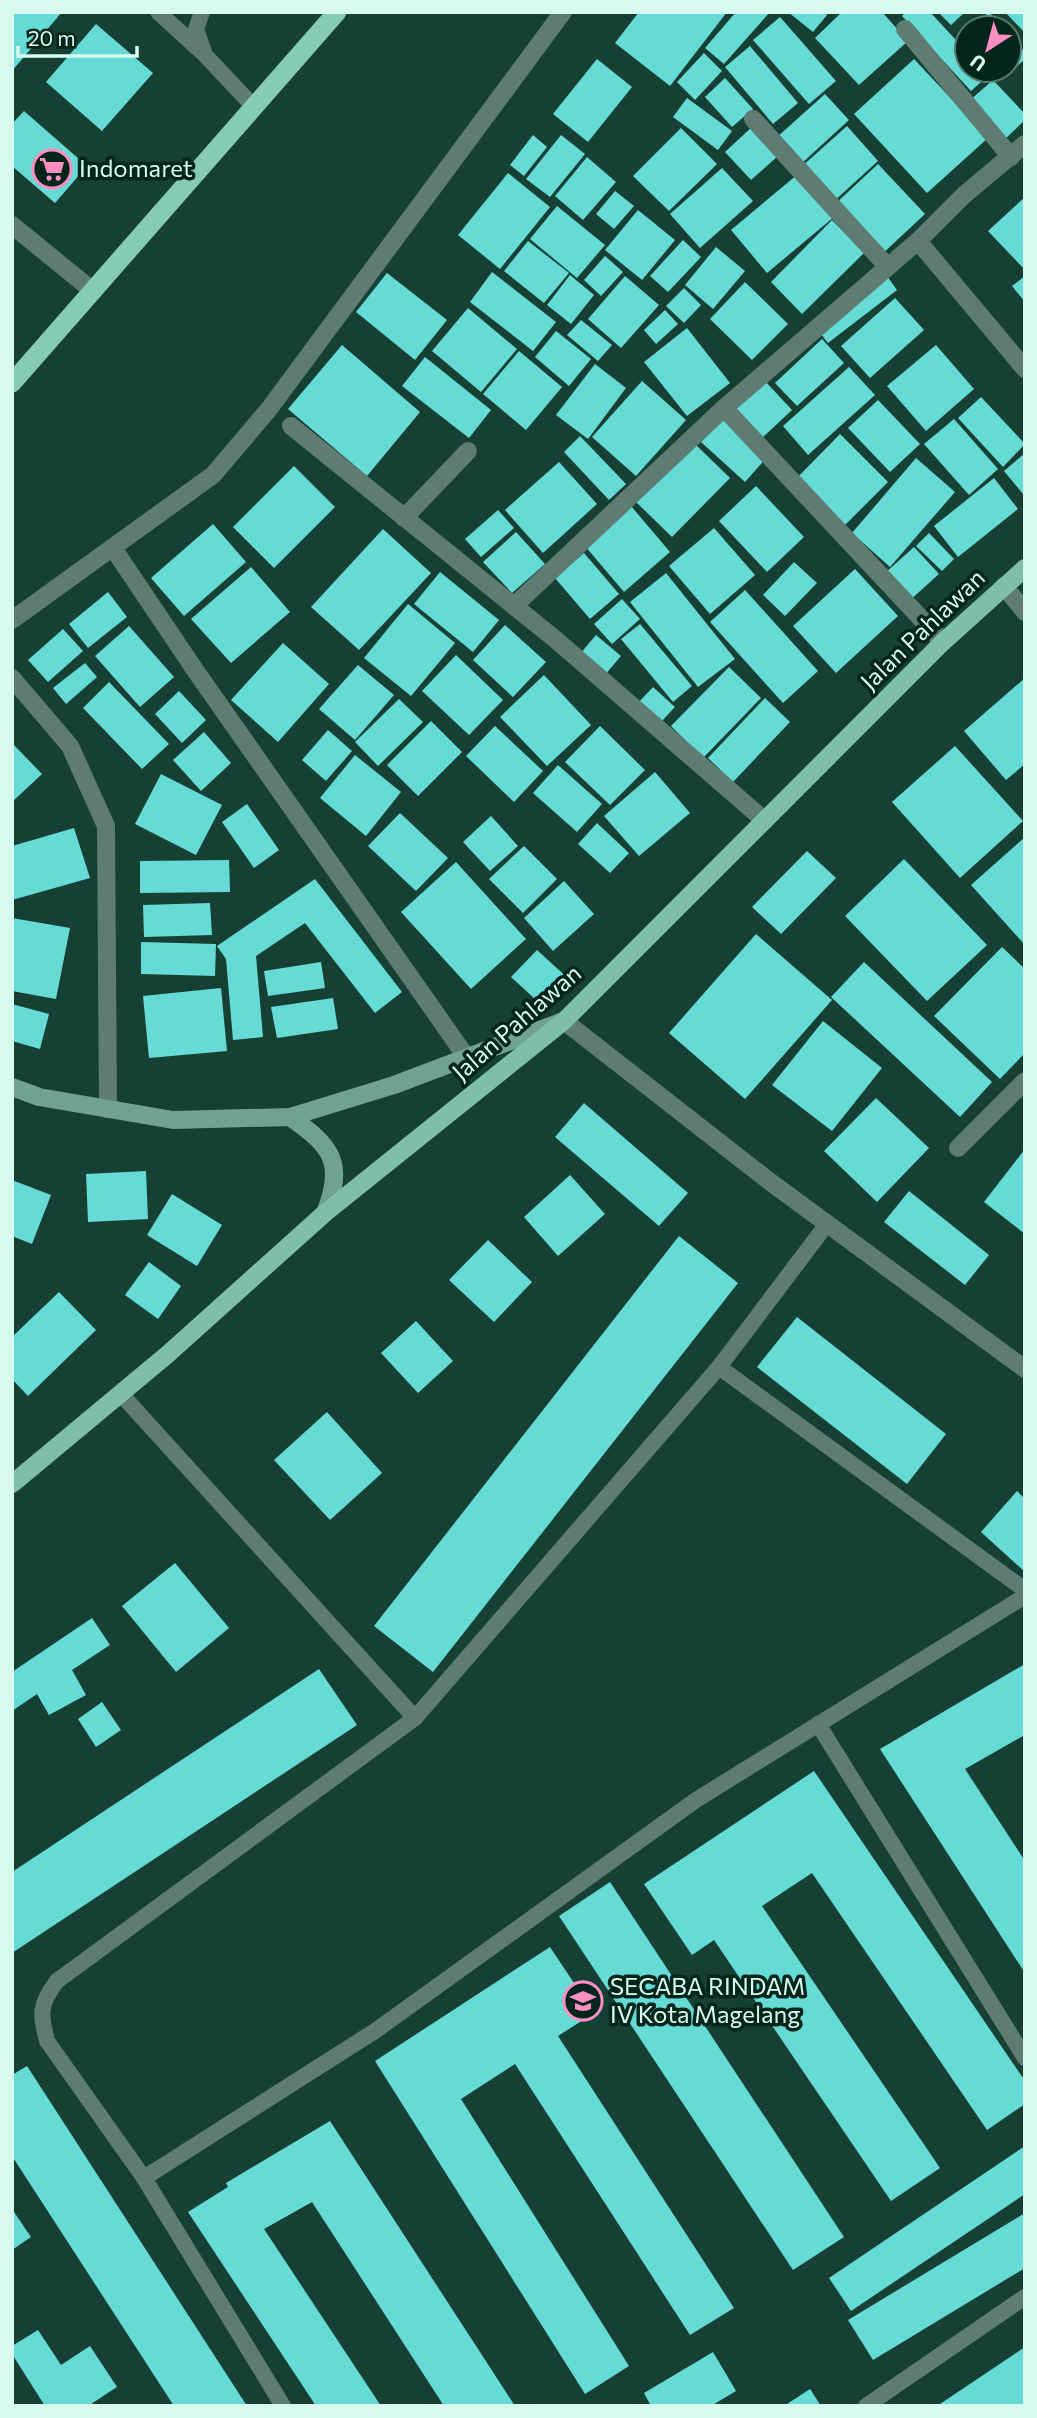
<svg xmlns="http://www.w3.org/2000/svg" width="1037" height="2418" viewBox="0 0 1037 2418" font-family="Commissioner,sans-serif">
<rect width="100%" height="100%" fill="#174034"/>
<!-- building -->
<g fill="#66dbd6">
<path d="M12 12H62L12 71Z"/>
<path d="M639 12H727L670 86 615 43Z"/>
<path d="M736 12H770L724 64 705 48Z"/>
<path d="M788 12H824L827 15 813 32Z"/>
<path d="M842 12H882L908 41 859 85 815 38Z"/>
<path d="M906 12H930L967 52V70H984L989 75 971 91 902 16Z"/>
<path d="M938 12H965L951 25Z"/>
<path d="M989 12 1003 28H972Z"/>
<path d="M1005 12H1025V33Z"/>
<path d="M780 17 836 81 809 104 753 40Z"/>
<path d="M96 24 153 73 102 131 46 82Z"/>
<path d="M1009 35 1025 52V59L1006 76 1000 70H1009Z"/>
<path d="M750 46 798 103 773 124 725 67Z"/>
<path d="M704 53 722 71 695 100 677 82Z"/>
<path d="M597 59 632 87 588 142 553 114Z"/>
<path d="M914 59 988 138 927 193 854 114Z"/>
<path d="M725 78 753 109 732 127 705 97Z"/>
<path d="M993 80 1025 114V120L1003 141 968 102Z"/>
<path d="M825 94 849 120 801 164 776 138Z"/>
<path d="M687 98 732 131 718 150 673 117Z"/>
<path d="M24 111 87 166 55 203 12 166V124Z"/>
<path d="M753 126 779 155 751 180 725 152Z"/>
<path d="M847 126 878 161 832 203 800 168Z"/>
<path d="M681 128 717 164 669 211 633 176Z"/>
<path d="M533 135 547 147 524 176 510 165Z"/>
<path d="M561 135 585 154 550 197 526 179Z"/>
<path d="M587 157 616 182 583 220 555 196Z"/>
<path d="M878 164 925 214 880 256 833 206Z"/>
<path d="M722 168 753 201 700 248 670 214Z"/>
<path d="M508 173 550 207 500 269 458 235Z"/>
<path d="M798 174 834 217 767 273 731 230Z"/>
<path d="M615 191 634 206 614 229 596 214Z"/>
<path d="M1025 197V270L988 231Z"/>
<path d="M557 206 605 245 577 278 530 239Z"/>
<path d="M638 210 675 240 642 280 605 250Z"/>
<path d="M832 220 864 253 802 314 771 282Z"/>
<path d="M683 240 701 257 668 292 650 276Z"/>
<path d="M528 241 569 273 544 303 504 271Z"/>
<path d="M716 247 745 271 713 309 685 285Z"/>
<path d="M605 256 623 272 601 296 584 280Z"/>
<path d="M492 272 556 322 533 351 470 302Z"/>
<path d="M387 273 447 320 415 360 356 312Z"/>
<path d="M570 275 594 295 571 324 547 305Z"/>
<path d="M625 276 659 305 621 348 588 319Z"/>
<path d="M887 276 897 290 828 343 817 329Z"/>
<path d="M1025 276V302L1012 286Z"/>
<path d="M745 282 788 324 752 360 710 319Z"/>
<path d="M684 288 701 305 684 323 666 306Z"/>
<path d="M895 298 924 330 870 378 841 346Z"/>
<path d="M468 308 517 349 481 392 432 351Z"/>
<path d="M665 310 678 324 656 344 644 330Z"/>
<path d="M581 320 612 345 598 361 567 335Z"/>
<path d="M687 328 730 383 687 416 644 362Z"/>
<path d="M556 331 591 359 569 386 535 357Z"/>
<path d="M822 339 844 363 797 406 775 383Z"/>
<path d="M342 345 420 412 367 476 288 409Z"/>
<path d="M936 345 974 389 926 431 887 386Z"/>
<path d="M519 351 562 387 526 430 483 394Z"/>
<path d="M425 357 491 410 469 438 402 386Z"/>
<path d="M595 364 626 388 588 439 556 415Z"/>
<path d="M849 367 875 395 808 455 783 426Z"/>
<path d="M642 381 686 420 636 476 592 437Z"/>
<path d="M765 381 792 410 762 438 734 409Z"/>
<path d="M981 397 1025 444 1003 467 958 418Z"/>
<path d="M878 400 920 444 890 472 848 428Z"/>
<path d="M723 418 767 457 745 482 701 442Z"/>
<path d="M954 419 998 469 969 495 924 444Z"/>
<path d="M840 434 888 482 842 528 794 481Z"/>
<path d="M580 436 626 484 609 500 564 452Z"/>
<path d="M694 443 730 478 672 537 636 502Z"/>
<path d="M1025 453V492L1023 494 1004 471Z"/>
<path d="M916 458 955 492 890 567 852 533Z"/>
<path d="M559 462 597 504 543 553 505 510Z"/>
<path d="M294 466 335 507 274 568 233 527Z"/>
<path d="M994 478 1018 509 958 557 934 526Z"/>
<path d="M756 486 804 537 767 572 719 521Z"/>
<path d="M631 506 670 552 624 592 585 546Z"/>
<path d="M498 510 514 528 481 557 465 539Z"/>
<path d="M213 524 246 562 184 616 151 578Z"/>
<path d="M714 528 755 575 710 614 669 566Z"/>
<path d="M383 529 431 573 359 650 311 607Z"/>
<path d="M516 532 545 564 512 593 483 562Z"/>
<path d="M929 533 954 559 942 571 916 546Z"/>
<path d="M914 547 939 574 909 601 884 574Z"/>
<path d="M584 553 619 594 590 619 555 578Z"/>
<path d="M794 562 817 583 785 616 763 595Z"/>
<path d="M251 567 290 612 231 663 191 619Z"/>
<path d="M855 569 898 616 836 673 793 626Z"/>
<path d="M440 572 499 620 473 652 414 604Z"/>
<path d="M666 573 735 659 698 687 630 602Z"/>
<path d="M745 590 818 671 783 703 710 622Z"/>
<path d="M108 592 127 617 88 648 69 624Z"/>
<path d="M622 599 640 619 612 644 594 624Z"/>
<path d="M408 604 455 643 411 696 364 658Z"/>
<path d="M640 624 692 686 673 702 621 639Z"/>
<path d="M505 625 546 662 513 697 473 660Z"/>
<path d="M129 626 174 677 140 707 95 656Z"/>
<path d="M63 629 83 651 48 682 28 660Z"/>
<path d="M596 635 621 656 604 676 580 654Z"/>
<path d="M283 643 329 684 278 742 231 700Z"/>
<path d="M456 655 503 700 469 735 422 691Z"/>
<path d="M85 663 97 677 66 704 53 688Z"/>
<path d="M358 665 394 695 355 740 319 709Z"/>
<path d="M729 667 761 698 703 758 671 726Z"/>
<path d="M544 675 591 725 547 766 500 717Z"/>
<path d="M1025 678V764L1006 780 964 731Z"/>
<path d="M109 682 169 744 142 769 83 708Z"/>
<path d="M653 687 675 707 660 723 638 703Z"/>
<path d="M179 691 206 720 182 743 155 714Z"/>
<path d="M765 698 790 722 733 782 708 758Z"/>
<path d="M399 699 423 722 378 766 355 742Z"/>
<path d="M431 721 462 752 418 796 387 765Z"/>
<path d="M495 726 543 771 514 802 466 756Z"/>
<path d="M600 726 645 770 610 805 565 762Z"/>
<path d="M328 730 352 751 326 781 302 760Z"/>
<path d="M204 732 231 763 201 791 173 760Z"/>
<path d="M14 745 42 774 12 802V747Z"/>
<path d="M955 746 1023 821 960 878 892 802Z"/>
<path d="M355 755 401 792 366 836 320 798Z"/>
<path d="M558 765 602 804 577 832 533 793Z"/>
<path d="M655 772 690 813 639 856 604 816Z"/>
<path d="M161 774 222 805 196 855 135 824Z"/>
<path d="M247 804 279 850 254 868 222 822Z"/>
<path d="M400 813 448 858 416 891 368 846Z"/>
<path d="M491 816 518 846 490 871 463 842Z"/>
<path d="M597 823 629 853 610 873 578 844Z"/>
<path d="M74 828 90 878 12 900V846Z"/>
<path d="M1025 837V945L971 885Z"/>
<path d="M524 846 557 879 523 913 489 879Z"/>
<path d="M807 851 836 878 781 934 752 907Z"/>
<path d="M904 859 987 945 927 1001 845 916Z"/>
<path d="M229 860 230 892 140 893V861Z"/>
<path d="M456 862 526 939 471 989 401 912Z"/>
<path d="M315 879 402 992 375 1013 305 923 256 956 263 1037 233 1040 226 959 217 946Z"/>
<path d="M564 881 594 914 553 951 524 918Z"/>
<path d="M210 903 212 935 144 937 143 905Z"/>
<path d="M12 918 70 928 56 999 12 991Z"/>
<path d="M756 934 832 1000 745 1099 669 1033Z"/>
<path d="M141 942 216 944 215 976 141 974Z"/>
<path d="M1002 947 1025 969V1053L1000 1079 934 1016Z"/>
<path d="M537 950 572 982 547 1010 511 977Z"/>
<path d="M321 962 325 988 268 996 264 971Z"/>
<path d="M864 962 992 1082 960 1117 831 997Z"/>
<path d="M221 988 227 1051 149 1058 143 996Z"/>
<path d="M333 998 338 1029 277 1038 271 1007Z"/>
<path d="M12 1004 49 1014 40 1049 12 1041Z"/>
<path d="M823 1021 882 1068 832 1131 772 1085Z"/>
<path d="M876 1098 929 1148 877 1202 824 1151Z"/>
<path d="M584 1103 688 1193 659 1226 555 1137Z"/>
<path d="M1025 1149V1234L984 1202Z"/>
<path d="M146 1171 148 1219 88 1222 86 1174Z"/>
<path d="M570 1175 605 1214 558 1256 524 1217Z"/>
<path d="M12 1180 51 1195 32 1244 12 1236Z"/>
<path d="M909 1191 989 1255 965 1285 884 1222Z"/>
<path d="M172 1194 222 1225 197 1266 147 1235Z"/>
<path d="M679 1236 738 1283 433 1672 374 1626Z"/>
<path d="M488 1240 532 1282 494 1322 449 1280Z"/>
<path d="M149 1262 181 1286 158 1319 125 1295Z"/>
<path d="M59 1292 96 1330 28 1396 12 1379V1337Z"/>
<path d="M797 1317 946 1434 907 1484 757 1367Z"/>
<path d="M416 1321 453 1361 418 1393 381 1353Z"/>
<path d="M327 1412 382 1473 330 1520 274 1460Z"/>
<path d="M1017 1491 1025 1499V1572L981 1532Z"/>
<path d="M175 1563 229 1628 176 1672 122 1606Z"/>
<path d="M92 1618 110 1645 72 1670 86 1695 49 1715 37 1694 12 1711V1672Z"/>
<path d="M1025 1664V1740L1023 1736 965 1769 1025 1861V1973L880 1749Z"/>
<path d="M319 1669 357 1725 12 1953V1872Z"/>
<path d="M102 1702 121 1730 96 1747 78 1719Z"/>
<path d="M814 1771 1025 2081V2104L987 2130 812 1873 762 1906 940 2168 891 2201 714 1940 692 1955 644 1884Z"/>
<path d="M610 1882 844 2237 793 2270 559 1916Z"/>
<path d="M550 1947 594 2013 558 2036 734 2308 690 2335 515 2064 461 2099 629 2366 585 2394 375 2061Z"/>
<path d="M27 2066 247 2406H174L12 2156V2075Z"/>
<path d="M330 2121 515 2406H444L312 2202 264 2229 381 2406H316L188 2212 228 2187 226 2183Z"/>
<path d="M1025 2146V2194L851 2311 829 2278Z"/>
<path d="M12 2209 31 2237 12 2250Z"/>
<path d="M1025 2213V2268L873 2360 848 2320Z"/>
<path d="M38 2330 61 2365 90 2346 117 2387 88 2406H45L12 2354V2346Z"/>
<path d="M1025 2347V2406H937Z"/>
<path d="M713 2352 736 2391 711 2406H651L644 2393Z"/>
<path d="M810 2389 821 2406H784Z"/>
</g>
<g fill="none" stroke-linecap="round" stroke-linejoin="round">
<!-- service -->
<g stroke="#5e7c71" stroke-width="16">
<path d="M158 12 203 53"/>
<path d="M202 12 196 29 205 55 254 107"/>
<path d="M827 1224 719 1367 1025 1590"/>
<path d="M121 1394 415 1718"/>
<path d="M818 1724 1025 2058"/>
<path d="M144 2178 375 2031 696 1800 1025 1596"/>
<path d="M283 2406 144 2178 47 2041C40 2013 39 2005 57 1981L415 1718 719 1367"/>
<path d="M866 2406 1025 2297"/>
</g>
<!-- minor -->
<g stroke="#5e7c71" stroke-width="18">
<path d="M905 29 1011 157"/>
<path d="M753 119 887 266"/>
<path d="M12 225 93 291"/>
<path d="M918 241 1025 369"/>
<path d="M724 408 943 642"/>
<path d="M291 426 555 639 764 820"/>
<path d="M404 518 468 451"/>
<path d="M113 548 195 670 467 1058"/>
<path d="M1004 586 1025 612"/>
<path d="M514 606 724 408 918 241 964 195 1025 144"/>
<path d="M12 620 213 475 269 409 563 12"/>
<path d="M12 678 70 746 106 826 108 1109"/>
<path d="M958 1148 1025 1081"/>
</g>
<!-- tertiary -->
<path stroke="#5e7c71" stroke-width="18" d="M564 1021 769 1181 1025 1369"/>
<!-- secondary -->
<g stroke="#71a291" stroke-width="18">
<path d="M12 1087 39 1097 173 1120 290 1117 394 1085 561 1022"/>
<path d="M290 1117C332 1146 345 1163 325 1213"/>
</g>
<!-- primary -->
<path stroke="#7fbfaa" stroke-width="18" d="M12 1484 168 1354 325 1213 564 1021 943 642 1025 568"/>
<!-- trunk -->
<path stroke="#86ccb5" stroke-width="19" d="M12 383 337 12"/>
</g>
<!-- icons -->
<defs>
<g id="supermarket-ring" transform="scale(2.0125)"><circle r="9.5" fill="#04251c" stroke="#fc8fc1" stroke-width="1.5"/><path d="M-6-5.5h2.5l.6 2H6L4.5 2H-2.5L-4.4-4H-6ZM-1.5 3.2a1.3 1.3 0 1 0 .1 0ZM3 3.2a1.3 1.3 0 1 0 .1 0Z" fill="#fc8fc1"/></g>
<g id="school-ring" transform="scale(2.0125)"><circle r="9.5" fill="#04251c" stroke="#fc8fc1" stroke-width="1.5"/><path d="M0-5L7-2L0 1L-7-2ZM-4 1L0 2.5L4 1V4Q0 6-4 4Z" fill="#fc8fc1"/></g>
</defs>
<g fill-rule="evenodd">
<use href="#supermarket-ring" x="52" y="169"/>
<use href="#school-ring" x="583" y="2001"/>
</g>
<g text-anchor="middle" stroke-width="7" stroke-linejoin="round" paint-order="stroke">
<!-- poi labels -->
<g font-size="24" fill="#d7fcef" stroke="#04251c" text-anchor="start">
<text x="79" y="177">Indomaret</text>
<text x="610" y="1995">SECABA RINDAM<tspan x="610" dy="28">IV Kota Magelang</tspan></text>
</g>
<!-- street labels -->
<g font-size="24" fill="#d7fcef" stroke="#04251c">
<text transform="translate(923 630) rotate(-44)" y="8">Jalan Pahlawan</text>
<text transform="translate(517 1023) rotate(-41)" y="8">Jalan Pahlawan</text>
</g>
</g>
<!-- border -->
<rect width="1037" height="2418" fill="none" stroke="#d7fcef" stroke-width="28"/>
<!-- north arrow -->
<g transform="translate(988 49) rotate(216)"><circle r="33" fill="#04251c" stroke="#587b70" stroke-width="2"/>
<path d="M0-5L12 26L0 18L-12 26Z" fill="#fc8fc1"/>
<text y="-10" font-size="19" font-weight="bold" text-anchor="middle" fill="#d7fcef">U</text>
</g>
<!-- scale -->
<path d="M18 46v10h119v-10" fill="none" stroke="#d7fcef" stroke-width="3.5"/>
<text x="28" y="46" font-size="21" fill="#d7fcef" stroke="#04251c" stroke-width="5" paint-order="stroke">20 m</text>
</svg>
